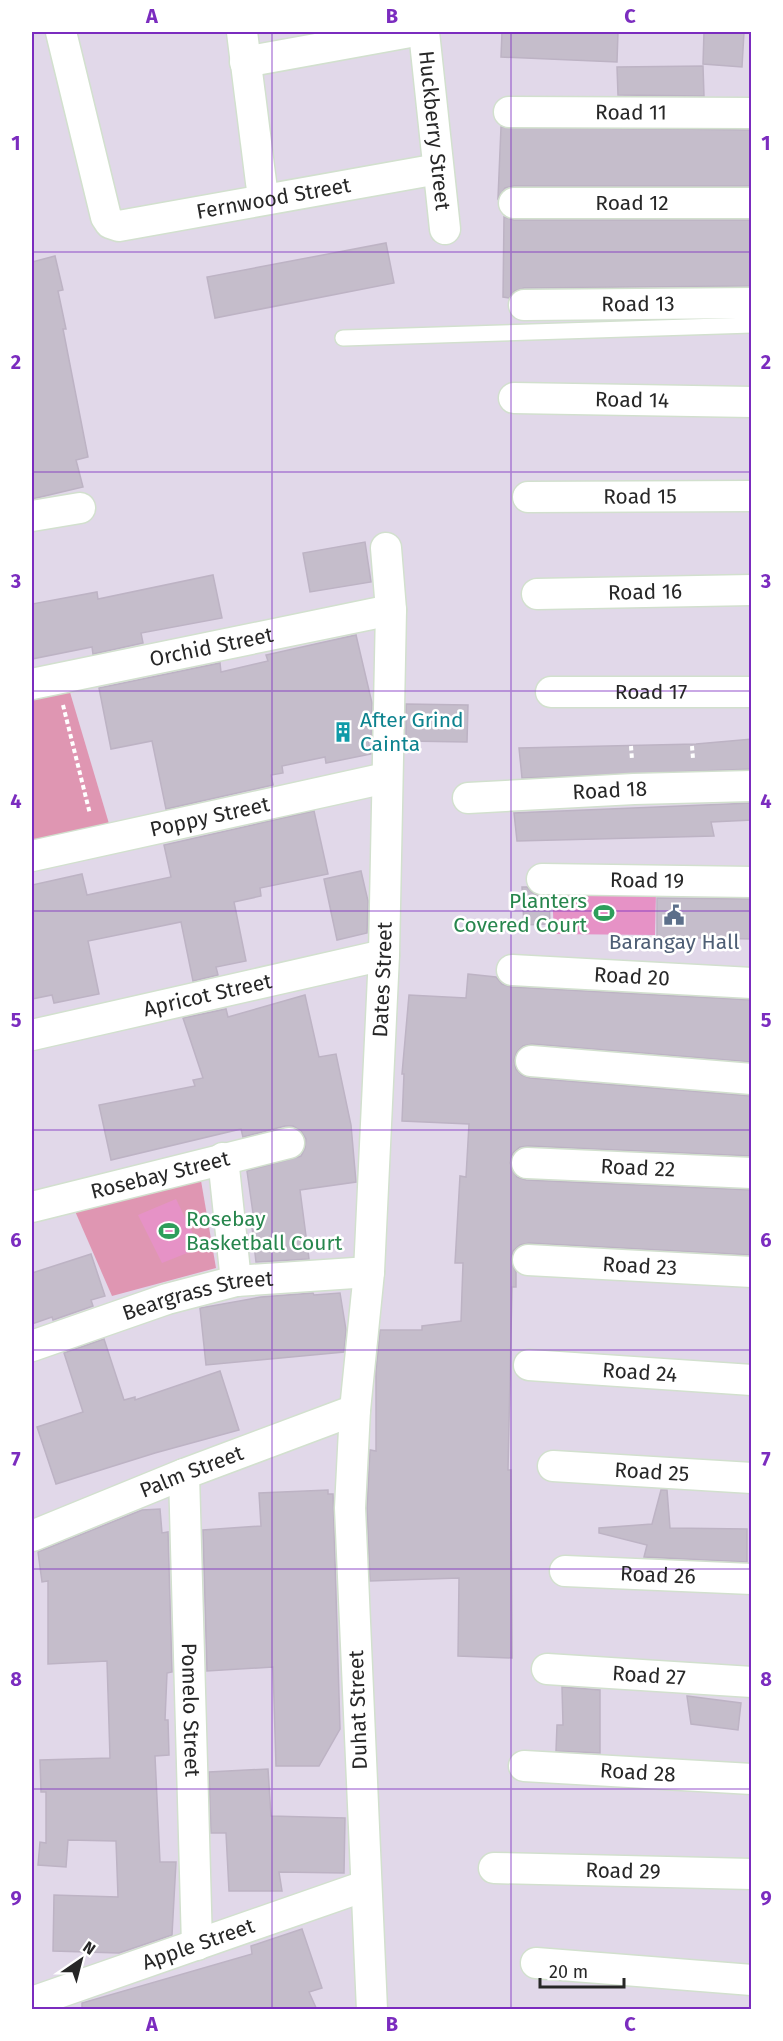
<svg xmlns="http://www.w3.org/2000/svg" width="783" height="2041" viewBox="0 0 783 2041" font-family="'Fira Sans',sans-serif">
<rect width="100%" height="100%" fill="#e1d8e9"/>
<!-- green -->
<g fill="#df96b2">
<path d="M69 689 110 827 32 845V695Z"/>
<path d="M199 1169 216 1268 112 1296 71 1202Z"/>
</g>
<!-- pitch -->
<g fill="#e692c6">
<path d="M552 891 656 893 655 935 554 934Z"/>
<path d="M176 1199 200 1248 162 1263 138 1215Z"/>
</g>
<!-- building -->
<g fill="#c5bdcb" stroke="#bdb3c4" stroke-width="1.5">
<path d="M502 32H618L617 62 501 57Z"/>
<path d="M704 32H744L742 67 703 64Z"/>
<path d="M703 66 704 96 618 95 617 67Z"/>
<path d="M501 127 752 130V186H514L505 188 498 198Z"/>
<path d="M504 217 514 220H752V286L524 288 515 291 509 298 503 297Z"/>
<path d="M386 243 394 283 215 318 207 277Z"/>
<path d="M55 256 63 290 58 291 66 329H63L88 457 76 460 83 487 32 499V262Z"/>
<path d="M365 542 371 582 310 592 303 553Z"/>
<path d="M213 575 222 618 141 633 143 643 93 654 92 647 32 659V604L97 592 98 599Z"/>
<path d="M356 635 372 703 371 740H368L371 754 326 763 325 757 282 766 283 773 271 775 273 785 166 809 152 741 111 749 99 688 220 663 221 672 268 661 266 655Z"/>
<path d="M406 704 468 705 467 742 406 741Z"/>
<path d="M752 739V769L522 778 519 748 696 744Z"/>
<path d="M752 803V820L711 822 714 836 517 841 514 813Z"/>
<path d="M314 811 328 874 260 888 261 896 234 902 246 961 216 967 218 975 193 981 181 922 88 941 99 994 54 1003 52 995 32 999V885L82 874 87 895 171 877 164 845Z"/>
<path d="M361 871 368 901 367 933 337 940 324 879Z"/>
<path d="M522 887H527L534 894 549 896 550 924 524 925Z"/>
<path d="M657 898 752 899V939L657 937Z"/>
<path d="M468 974 496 977 502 984 511 987 752 1000V1062L532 1044 523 1046 517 1052 514 1060 516 1069 522 1075 530 1078 752 1096V1156L528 1146 520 1147 513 1153 510 1163 517 1177 526 1180 752 1190V1255L529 1243 520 1245 513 1251 511 1260 516 1272V1287H512L508 1470H511L512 1658 458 1656 459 1578 370 1581 367 1508 370 1450 376 1451V1371L380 1330H422V1326L461 1321 463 1263H455L460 1176 466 1177 469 1124 402 1121 404 1074H402L409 995 466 998Z"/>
<path d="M305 995 319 1057 336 1054 351 1125 356 1182 300 1190 309 1259 256 1262 252 1227H255L247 1171 301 1156 305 1148 306 1139 301 1131 293 1126H285L243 1137 241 1129 111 1160 99 1105 195 1086 193 1080 203 1078 183 1018 226 1009 228 1017Z"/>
<path d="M91 1254 105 1296 91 1300 93 1306 53 1320 52 1317 32 1324V1273Z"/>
<path d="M313 1293 314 1295 340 1293 346 1330 344 1352 206 1365 200 1308 261 1297Z"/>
<path d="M104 1339 124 1400 135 1397V1400L220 1371 239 1430 155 1453 56 1484 37 1427 83 1412 64 1353Z"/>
<path d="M328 1490V1494H333L340 1729 319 1766H276L273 1667 207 1671 203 1530 261 1526 259 1493Z"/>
<path d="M661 1490H667L670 1528 747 1529V1562L644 1557 647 1545 599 1533V1528L652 1524Z"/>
<path d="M160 1509 162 1533 168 1532 172 1672 167 1673 165 1720H168L169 1755 155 1756 160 1862H176L172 1935 119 1953 53 1951 54 1895 118 1897 116 1841 68 1840 66 1867 38 1865 40 1842 46 1843V1792H41L40 1760 110 1758 107 1661 48 1664V1581L42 1582 38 1552 142 1510Z"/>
<path d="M562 1687 600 1690V1753L556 1751 557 1725H563Z"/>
<path d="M687 1696 741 1703 738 1730 691 1724Z"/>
<path d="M268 1769 271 1816 345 1818 344 1873 279 1872 282 1891H229L226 1833H211L209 1772Z"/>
<path d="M302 1929 322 1988 309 1992 317 2010H82V2003L252 1954 251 1946Z"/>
</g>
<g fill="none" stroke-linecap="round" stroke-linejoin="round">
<!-- service casing -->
<g stroke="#d2e0ce" stroke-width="18">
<path id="service" d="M343 338 752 325"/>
</g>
<!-- minor casing -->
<g stroke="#d2e0ce" stroke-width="33">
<g id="minor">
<path id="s1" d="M61 32 106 217 110 223 119 226 438 169"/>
<path d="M242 32 263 198"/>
<path id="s2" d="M424 32 445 229"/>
<path d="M245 62 410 32"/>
<path id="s3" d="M509 112 752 113"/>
<path id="s4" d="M514 203H752"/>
<path id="s5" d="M524 305 752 303"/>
<path id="s6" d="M514 398 752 402"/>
<path id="s7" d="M528 497 752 496"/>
<path d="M32 516 80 508"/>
<path id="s8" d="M537 594 752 590"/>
<path id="s9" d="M32 684 391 610"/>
<path id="s10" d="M551 692H752"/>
<path id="s11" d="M468 798 634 789 752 786"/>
<path id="s12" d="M32 856 386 778"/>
<path id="s13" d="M542 879 752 882"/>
<path id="s14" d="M512 970 752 983"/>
<path id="s15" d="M32 1035 384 955"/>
<path d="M531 1061 752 1079"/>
<path d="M223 1158 236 1281"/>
<path id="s16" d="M527 1163 752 1173"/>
<path id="s17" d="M32 1207 289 1143"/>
<path id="s18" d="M528 1260 752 1272"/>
<path id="s19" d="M32 1346 167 1299 236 1281 369 1272"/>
<path id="s20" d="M529 1365 752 1380"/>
<path id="s21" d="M553 1466 752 1478"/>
<path id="s22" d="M184 1474 197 1945"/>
<path id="s23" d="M32 1536 184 1474 355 1410"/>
<path id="s24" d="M565 1571 752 1579"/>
<path id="s25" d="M547 1669 752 1682"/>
<path id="s26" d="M524 1766 752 1779"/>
<path id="s27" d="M494 1868 752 1874"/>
<path d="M536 1963 752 1980"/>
<path id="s28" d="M32 2002 365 1886"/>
<path id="s29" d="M372 2010 350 1508 355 1410 369 1272 384 955 391 610 386 548"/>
</g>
</g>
<!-- path -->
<g stroke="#fff" stroke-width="4" stroke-dasharray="4.5 3" stroke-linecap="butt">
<path d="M63 705 90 814"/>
<path d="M631 746 632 760"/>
<path d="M692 746 693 759"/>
</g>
<!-- service -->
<use href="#service" stroke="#fff" stroke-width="15"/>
<!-- minor -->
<use href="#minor" stroke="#fff" stroke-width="30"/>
</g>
<!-- grid -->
<path fill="none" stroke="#7b2cbf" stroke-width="1.5" stroke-opacity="0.55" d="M272 32V2010M511 32V2010M32 252H752M32 472H752M32 691H752M32 911H752M32 1130H752M32 1350H752M32 1569H752M32 1789H752"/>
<!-- icons -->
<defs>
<g id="building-bare" transform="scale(1.62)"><path d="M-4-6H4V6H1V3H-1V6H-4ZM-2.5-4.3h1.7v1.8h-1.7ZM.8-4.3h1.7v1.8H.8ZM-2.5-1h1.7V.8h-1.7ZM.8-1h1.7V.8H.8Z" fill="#0f9aa8" stroke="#fff" stroke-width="2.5" paint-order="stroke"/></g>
<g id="stadium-bare" transform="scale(1.62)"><path d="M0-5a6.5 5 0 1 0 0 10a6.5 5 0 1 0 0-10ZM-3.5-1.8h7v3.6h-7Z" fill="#2e9e5b" stroke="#fff" stroke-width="2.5" paint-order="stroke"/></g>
<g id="civic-bare" transform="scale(1.62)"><path d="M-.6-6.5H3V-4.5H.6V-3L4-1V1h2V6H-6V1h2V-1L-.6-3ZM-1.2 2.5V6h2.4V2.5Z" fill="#5c6f8a" stroke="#fff" stroke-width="2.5" paint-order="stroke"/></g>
</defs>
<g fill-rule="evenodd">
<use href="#building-bare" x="343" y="732"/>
<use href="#stadium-bare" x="604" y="913"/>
<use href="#civic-bare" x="674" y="915"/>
<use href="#stadium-bare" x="169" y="1231"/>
</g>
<g text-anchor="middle" stroke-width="5" stroke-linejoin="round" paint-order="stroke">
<!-- street labels -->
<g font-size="21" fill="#272727" stroke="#fff">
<text dy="7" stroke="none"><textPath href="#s3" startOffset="122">Road 11</textPath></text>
<text dy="7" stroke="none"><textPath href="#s2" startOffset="99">Huckberry Street</textPath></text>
<text dy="7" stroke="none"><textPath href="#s1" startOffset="364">Fernwood Street</textPath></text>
<text dy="7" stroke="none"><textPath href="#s4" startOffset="118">Road 12</textPath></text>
<text dy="7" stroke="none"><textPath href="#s5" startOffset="114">Road 13</textPath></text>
<text dy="7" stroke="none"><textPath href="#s6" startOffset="118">Road 14</textPath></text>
<text dy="7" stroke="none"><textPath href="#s7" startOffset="112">Road 15</textPath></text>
<text dy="7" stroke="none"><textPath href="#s8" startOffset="108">Road 16</textPath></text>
<text dy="7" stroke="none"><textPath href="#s9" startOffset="183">Orchid Street</textPath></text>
<text dy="7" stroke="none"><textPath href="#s10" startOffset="100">Road 17</textPath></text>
<text dy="7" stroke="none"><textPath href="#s11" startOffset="142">Road 18</textPath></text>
<text dy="7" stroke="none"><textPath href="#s12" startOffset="182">Poppy Street</textPath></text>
<text dy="7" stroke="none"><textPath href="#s13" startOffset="105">Road 19</textPath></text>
<text dy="7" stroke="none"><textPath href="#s14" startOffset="120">Road 20</textPath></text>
<text dy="7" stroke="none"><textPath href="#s29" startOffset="1032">Dates Street</textPath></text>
<text dy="7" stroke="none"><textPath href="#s15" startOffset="180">Apricot Street</textPath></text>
<text dy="7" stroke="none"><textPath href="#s16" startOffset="111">Road 22</textPath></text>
<text dy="7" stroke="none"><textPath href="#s17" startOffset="132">Rosebay Street</textPath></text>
<text dy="7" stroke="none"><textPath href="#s18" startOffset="112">Road 23</textPath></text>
<text dy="7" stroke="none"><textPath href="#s19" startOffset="174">Beargrass Street</textPath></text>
<text dy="7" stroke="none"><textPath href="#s20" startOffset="111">Road 24</textPath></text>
<text dy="7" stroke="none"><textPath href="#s23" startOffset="172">Palm Street</textPath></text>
<text dy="7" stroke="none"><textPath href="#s21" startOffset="99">Road 25</textPath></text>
<text dy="7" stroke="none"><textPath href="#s24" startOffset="93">Road 26</textPath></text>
<text dy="7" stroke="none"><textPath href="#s25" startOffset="102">Road 27</textPath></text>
<text dy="7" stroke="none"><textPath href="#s22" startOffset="236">Pomelo Street</textPath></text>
<text transform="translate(358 1710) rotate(-92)" y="7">Duhat Street</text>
<text dy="7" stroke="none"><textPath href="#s26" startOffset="114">Road 28</textPath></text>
<text dy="7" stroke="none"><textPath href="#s27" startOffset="129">Road 29</textPath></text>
<text dy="7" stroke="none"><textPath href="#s28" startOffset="176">Apple Street</textPath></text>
</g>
<!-- culture labels -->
<g font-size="21" fill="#0d838f" stroke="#fff" text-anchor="start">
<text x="360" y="727">After Grind<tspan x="360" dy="24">Cainta</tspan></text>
</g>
<!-- leisure labels -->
<g font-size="21" fill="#27864d" stroke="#fff" text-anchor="end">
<text x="587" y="908">Planters<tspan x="587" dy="24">Covered Court</tspan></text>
<text x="186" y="1226" text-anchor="start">Rosebay<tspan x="186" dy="24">Basketball Court</tspan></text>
</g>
<!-- service labels -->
<g font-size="21" fill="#4e5e75" stroke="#fff">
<text x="674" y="949">Barangay Hall</text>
</g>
</g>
<!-- border -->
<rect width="783" height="2041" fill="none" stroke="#ffffff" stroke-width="66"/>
<!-- north arrow -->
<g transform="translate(81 1960) rotate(35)" stroke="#ffffff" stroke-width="4.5" paint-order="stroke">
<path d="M0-4.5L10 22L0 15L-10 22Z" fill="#272727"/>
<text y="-9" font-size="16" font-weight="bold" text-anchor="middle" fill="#272727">N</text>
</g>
<!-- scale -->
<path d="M540 1978v9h84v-9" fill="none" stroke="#272727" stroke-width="3"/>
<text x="549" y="1978" font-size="18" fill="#272727" stroke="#ffffff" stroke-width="4.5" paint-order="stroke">20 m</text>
<rect x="33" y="33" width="717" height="1975" fill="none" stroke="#7b2cbf" stroke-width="2"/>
<g font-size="20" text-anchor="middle" font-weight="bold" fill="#7b2cbf">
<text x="152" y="23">A</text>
<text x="392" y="23">B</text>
<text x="630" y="23">C</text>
<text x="16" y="150">1</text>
<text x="766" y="150">1</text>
<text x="16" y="369">2</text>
<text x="766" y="369">2</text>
<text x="16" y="588">3</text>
<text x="766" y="588">3</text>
<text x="16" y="808">4</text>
<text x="766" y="808">4</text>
<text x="16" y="1027">5</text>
<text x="766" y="1027">5</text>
<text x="16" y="1247">6</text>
<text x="766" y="1247">6</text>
<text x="16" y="1466">7</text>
<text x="766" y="1466">7</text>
<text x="16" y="1686">8</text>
<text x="766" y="1686">8</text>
<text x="16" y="1905">9</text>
<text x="766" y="1905">9</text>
<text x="152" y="2031">A</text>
<text x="392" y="2031">B</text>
<text x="630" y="2031">C</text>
</g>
</svg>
